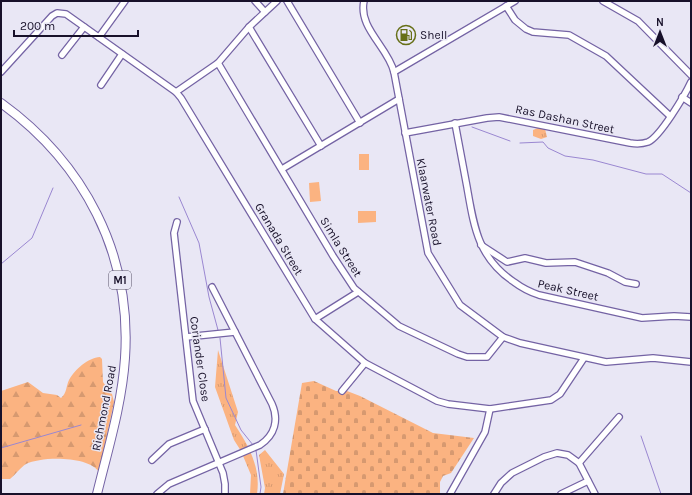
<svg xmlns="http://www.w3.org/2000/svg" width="692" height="495" viewBox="0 0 692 495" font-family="Karla,sans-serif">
<defs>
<pattern id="grass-tufts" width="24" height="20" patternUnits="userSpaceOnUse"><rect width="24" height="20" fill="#fbb381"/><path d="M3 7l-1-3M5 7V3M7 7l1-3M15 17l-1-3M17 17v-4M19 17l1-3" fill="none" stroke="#d69970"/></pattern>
<pattern id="forest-firs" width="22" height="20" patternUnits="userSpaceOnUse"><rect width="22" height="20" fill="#fbb381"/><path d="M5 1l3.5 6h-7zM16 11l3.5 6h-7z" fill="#d69970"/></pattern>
<pattern id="cemetery-stones" width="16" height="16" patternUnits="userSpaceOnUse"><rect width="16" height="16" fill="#fbb381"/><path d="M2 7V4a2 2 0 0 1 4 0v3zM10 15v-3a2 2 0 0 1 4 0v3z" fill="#d69970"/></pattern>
</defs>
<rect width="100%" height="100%" fill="#e9e7f5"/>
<!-- grass -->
<g fill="url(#grass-tufts)">
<path d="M538 128 545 129 547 137 541 139 533 136V130Z"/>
<path d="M218 350 238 412 235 425C249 446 261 468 257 494H250L251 475 241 451 234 440 215 387Z"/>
<path d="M265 450 284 474 280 494H264L265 488 259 455Z"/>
</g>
<!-- forest -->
<path fill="url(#forest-firs)" d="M100 357 102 359 103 382 112 394 114 402 99 472C89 456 42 456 26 464 21 467 16 474 10 479H1V391L28 382 43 393 57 395 61 398C67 393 66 386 69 380 75 369 88 358 100 357Z"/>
<!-- cemetery -->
<path fill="url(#cemetery-stones)" d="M314 381 336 391H347L360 396 433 433 474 438 451 473 443 476 440 482V494H283L302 383Z"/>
<!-- garden -->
<g fill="#fbb381">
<rect x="359" y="154" width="10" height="16"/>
<path d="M319 182 321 201 310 202 309 183Z"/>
<path d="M358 211H376V222L358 223Z"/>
</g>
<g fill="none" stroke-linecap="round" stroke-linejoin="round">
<!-- stream -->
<g stroke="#9a87d1" stroke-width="1">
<path d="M472 127 510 141"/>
<path d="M520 143 543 142 548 148 565 156 593 160 646 174H662L691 193"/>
<path d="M179 197 199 243 209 297 218 330"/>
<path d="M1 264 32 238 53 188"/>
<path d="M220 338 226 398 241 430 253 445"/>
<path d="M641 436 661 494"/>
<path d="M1 448 81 425"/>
<path d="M256 450 261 487 260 494"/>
</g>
<!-- minor casing -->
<g stroke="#7463a4" stroke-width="8">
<g id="minor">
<path d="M255 1 265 12"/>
<path d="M287 1 360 123"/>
<path d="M364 1C358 28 388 47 394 72L428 253 460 305 503 337 520 343 606 362 653 358 691 362"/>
<path d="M603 1 638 21 691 75"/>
<path d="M506 6 515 20 526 29 533 32 569 35 606 56 670 116"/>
<path d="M249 27 321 146"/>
<path d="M99 37 125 1"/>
<path d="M62 55 84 27"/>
<path d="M218 63 333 256 354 288 399 326 458 354 467 357H487L503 337"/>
<path d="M1 72 52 16 57 13 66 14 176 92 181 98 315 319 365 363 437 401 448 404 490 409 551 400 560 394 584 358"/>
<path d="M394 72 515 1"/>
<path d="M101 85 122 54"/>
<path d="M176 92 218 63 249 27 277 1"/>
<path d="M682 97 691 103"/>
<path d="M455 123C459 145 463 166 467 187 474 227 478 258 514 282 522 288 530 292 539 295L642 318 674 316 691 317"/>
<path d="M405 133 487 118 499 117 630 143C636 144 642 144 648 142 660 137 685 95 691 82"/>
<path d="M282 169 399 99"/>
<path d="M177 222 174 233 193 401 223 473 225 484V494"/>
<path d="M481 245 507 262 525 258 546 263 575 262 608 273 625 282 636 284"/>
<path d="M315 319 358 292"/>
<path d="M186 337 235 332"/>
<path d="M342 391 365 363"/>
<path d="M152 460 169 444 205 429"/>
<path d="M579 463 619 417"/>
<path d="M157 494 169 484 260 445C275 435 279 420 272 404L212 287"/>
<path d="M450 494 485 432 490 409"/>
<path d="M494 494 501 483 512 473 544 457 557 453 568 455 579 463 595 494"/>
<path d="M561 494 588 481"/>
</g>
</g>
<!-- highway casing -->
<g stroke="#7463a4" stroke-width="10">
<path id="highway" d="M1 103C84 163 132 254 125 358 122 404 108 449 97 494"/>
</g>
<!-- minor -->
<use href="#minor" stroke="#fff" stroke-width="5.5"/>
<!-- highway -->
<use href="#highway" stroke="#fff" stroke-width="8"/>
</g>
<!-- icons -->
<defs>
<g id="fuel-ring" transform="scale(1)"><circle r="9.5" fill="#e9e7f5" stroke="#666f16" stroke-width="1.5"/><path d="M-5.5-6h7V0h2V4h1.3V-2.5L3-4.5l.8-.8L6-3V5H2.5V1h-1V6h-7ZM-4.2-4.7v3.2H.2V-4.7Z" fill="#666f16"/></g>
</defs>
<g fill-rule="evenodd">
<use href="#fuel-ring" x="406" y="35"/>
</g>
<g text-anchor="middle" stroke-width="3" stroke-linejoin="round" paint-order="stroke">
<!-- shield labels -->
<rect fill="#e9e7f5" stroke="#575167" stroke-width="1" x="109" y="271" width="22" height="18" rx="3"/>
<g font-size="11" font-weight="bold" fill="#18112a">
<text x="120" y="284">M1</text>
</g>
<!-- poi labels -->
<g font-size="12" fill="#18112a" stroke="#e9e7f5" text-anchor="start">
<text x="420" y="39">Shell</text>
</g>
<!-- street labels -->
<g font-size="12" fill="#18112a" stroke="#e9e7f5">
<text transform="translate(565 119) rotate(12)" y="4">Ras Dashan Street</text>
<text transform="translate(429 202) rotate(79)" y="4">Klaarwater Road</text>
<text transform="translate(279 239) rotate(59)" y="4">Granada Street</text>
<text transform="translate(341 247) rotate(58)" y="4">Simla Street</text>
<text transform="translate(568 290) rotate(13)" y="4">Peak Street</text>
<text transform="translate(200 359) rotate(82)" y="4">Coriander Close</text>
<text transform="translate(104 408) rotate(-79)" y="4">Richmond Road</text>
</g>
</g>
<!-- border -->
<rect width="692" height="495" fill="none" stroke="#18112a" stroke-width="4"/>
<!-- north arrow -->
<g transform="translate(660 32)" stroke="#e9e7f5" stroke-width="3" paint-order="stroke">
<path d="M0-3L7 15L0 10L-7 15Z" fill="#18112a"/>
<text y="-6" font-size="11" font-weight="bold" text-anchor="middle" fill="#18112a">N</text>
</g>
<!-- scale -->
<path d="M14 30v6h124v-6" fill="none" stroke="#18112a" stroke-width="2"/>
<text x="20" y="30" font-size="12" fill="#18112a" stroke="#e9e7f5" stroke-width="3" paint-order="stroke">200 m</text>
</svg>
